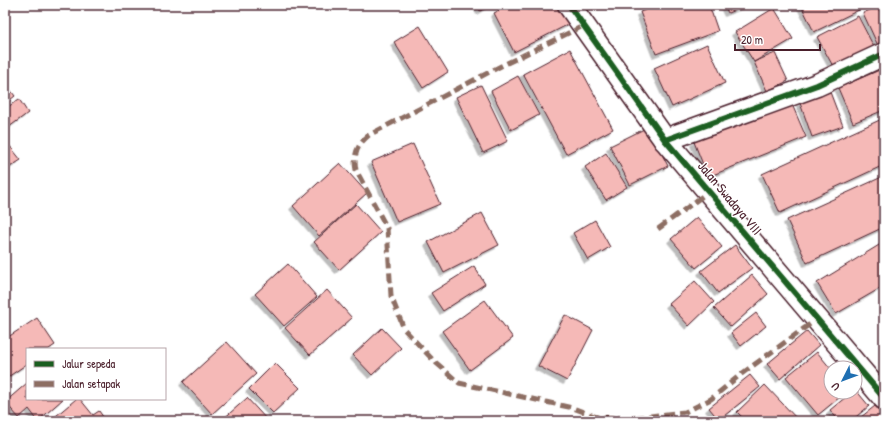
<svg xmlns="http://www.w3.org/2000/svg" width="889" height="426" viewBox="0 0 889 426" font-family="'Patrick Hand',sans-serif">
<defs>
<filter id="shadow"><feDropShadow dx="-3.5" dy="3.5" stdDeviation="0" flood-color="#0004"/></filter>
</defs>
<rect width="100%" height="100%" fill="#fff"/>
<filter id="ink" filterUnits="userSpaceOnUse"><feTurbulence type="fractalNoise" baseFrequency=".025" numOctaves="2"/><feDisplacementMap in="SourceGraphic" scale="8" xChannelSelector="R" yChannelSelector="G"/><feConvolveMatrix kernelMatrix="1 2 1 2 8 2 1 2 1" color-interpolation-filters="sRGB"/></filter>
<g filter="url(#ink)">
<!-- building -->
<g fill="#f5b9b7" stroke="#4a1f2b" filter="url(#shadow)">
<path d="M477 5H490L480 11Z"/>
<path d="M509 5H562L571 23 514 52 494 13Z"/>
<path d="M659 5H709L718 31 656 54 640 12Z"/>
<path d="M724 5H747L728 13Z"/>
<path d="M801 5H856L859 10 814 32Z"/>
<path d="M881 5H884V48L880 50 863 13Z"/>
<path d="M774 8 793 39 754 62 735 32Z"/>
<path d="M858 16 874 47 834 68 817 37Z"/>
<path d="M420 26 448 72 423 88 394 42Z"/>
<path d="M707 44 725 83 672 107 654 68Z"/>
<path d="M570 49 613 129 566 154 523 74Z"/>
<path d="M775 53 788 81 767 91 754 62Z"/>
<path d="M884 68V110L853 123 838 88Z"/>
<path d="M518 76 539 115 511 130 491 91Z"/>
<path d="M5 83 15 96 5 104Z"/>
<path d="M481 85 508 141 483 153 456 97Z"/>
<path d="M830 92 843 126 812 137 800 103Z"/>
<path d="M19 99 28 113 5 130V109Z"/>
<path d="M791 102 806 137 708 177 694 142Z"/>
<path d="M884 118V165L780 213 762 174Z"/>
<path d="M648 127 668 166 630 185 610 146Z"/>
<path d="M5 140 21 160 5 170Z"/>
<path d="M413 144 440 204 397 222 371 162Z"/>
<path d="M606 153 627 187 606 200 585 167Z"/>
<path d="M340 163 367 193 319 236 293 206Z"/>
<path d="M884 176V227L807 263 787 220Z"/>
<path d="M356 204 381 232 339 270 314 242Z"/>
<path d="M482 213 499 245 444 273 428 242Z"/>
<path d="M697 217 722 247 696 268 671 239Z"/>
<path d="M595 220 610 247 588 260 573 233Z"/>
<path d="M884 242V286L836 314 817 283Z"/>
<path d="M735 245 752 268 718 293 701 271Z"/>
<path d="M288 264 317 297 284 326 255 294Z"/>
<path d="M474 266 485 284 443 311 431 293Z"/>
<path d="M752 275 768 294 731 327 714 308Z"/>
<path d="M695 281 714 302 689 326 669 304Z"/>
<path d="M327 290 352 318 310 355 285 328Z"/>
<path d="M485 300 513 338 470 370 442 331Z"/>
<path d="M756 313 766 326 741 346 731 333Z"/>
<path d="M565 315 593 330 567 381 538 366Z"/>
<path d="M37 318 55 345 49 349H27V364L5 379V339Z"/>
<path d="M382 328 401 348 372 375 353 355Z"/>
<path d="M807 331 819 345 780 379 767 364Z"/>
<path d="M227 342 256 374 212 414 183 382Z"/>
<path d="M817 352 831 369V392H846L818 415 786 377Z"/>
<path d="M275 363 300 388 273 413 249 389Z"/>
<path d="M750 375 760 387 719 420 709 408Z"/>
<path d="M27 383V399H63L38 421 29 409 19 418 5 402Z"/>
<path d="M765 385 799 421H746L737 412Z"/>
<path d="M855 389 869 406 851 421H839L830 410 852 392H855Z"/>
<path d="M247 398 268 421H221Z"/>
<path d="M76 399H80L93 415 99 411 106 421H50Z"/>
<path d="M875 406 884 417V421H856Z"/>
</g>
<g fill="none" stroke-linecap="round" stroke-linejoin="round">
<!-- minor casing -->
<g stroke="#4a1f2b" stroke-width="25">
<g id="minor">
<path d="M569 5 665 140 884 398"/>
<path d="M665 140 817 85 884 54"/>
</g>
</g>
<!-- minor -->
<use href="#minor" stroke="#fff" stroke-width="22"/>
<!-- quiet -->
<g stroke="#8d6e63" stroke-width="5" stroke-dasharray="10 5" stroke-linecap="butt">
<path d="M583 26 501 66 369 135C357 145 353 155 356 170L387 228 391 296 404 329 433 360 459 383 573 408 597 417 632 418 685 412 711 399 740 375 817 319"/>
<path d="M658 229 708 192"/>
</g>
<!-- cycleway casing -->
<g stroke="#fff" stroke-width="8">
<g id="cycleway">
<path d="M569 5 665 140 884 398"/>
<path d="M665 140 817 85 884 54"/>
</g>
</g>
<!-- cycleway -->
<use href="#cycleway" stroke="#1b5e20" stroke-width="6"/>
</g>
</g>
<g text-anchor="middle" stroke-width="3" stroke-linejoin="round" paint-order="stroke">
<!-- street labels -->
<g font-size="14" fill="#4a1f2b" stroke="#fff">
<text transform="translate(730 198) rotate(50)" y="5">Jalan Swadaya VIII</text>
</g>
</g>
<!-- margin -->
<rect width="889" height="426" fill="none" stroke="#fff" stroke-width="20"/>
<rect x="10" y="10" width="869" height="406" fill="none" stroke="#4a1f2b" stroke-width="1.5" filter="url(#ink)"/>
<!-- legend -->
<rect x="26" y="348" width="140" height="52" fill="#ffffff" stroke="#b7a5aa"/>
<rect x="34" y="361" width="20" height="6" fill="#1b5e20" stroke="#b7a5aa"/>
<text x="62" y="368" font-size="12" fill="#4a1f2b">Jalur sepeda</text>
<rect x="34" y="381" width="20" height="6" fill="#8d6e63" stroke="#b7a5aa"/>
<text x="62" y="388" font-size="12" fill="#4a1f2b">Jalan setapak</text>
<!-- north arrow -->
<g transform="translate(843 380) rotate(228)"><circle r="19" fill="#ffffff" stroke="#b7a5aa"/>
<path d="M0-3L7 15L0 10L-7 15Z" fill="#1f6fb2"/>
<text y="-6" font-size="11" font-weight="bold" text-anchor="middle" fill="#4a1f2b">U</text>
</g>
<!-- scale -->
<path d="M735 44v6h85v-6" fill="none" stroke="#4a1f2b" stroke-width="2"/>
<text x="741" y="44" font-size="12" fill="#4a1f2b" stroke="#ffffff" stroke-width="3" paint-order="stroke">20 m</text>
</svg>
